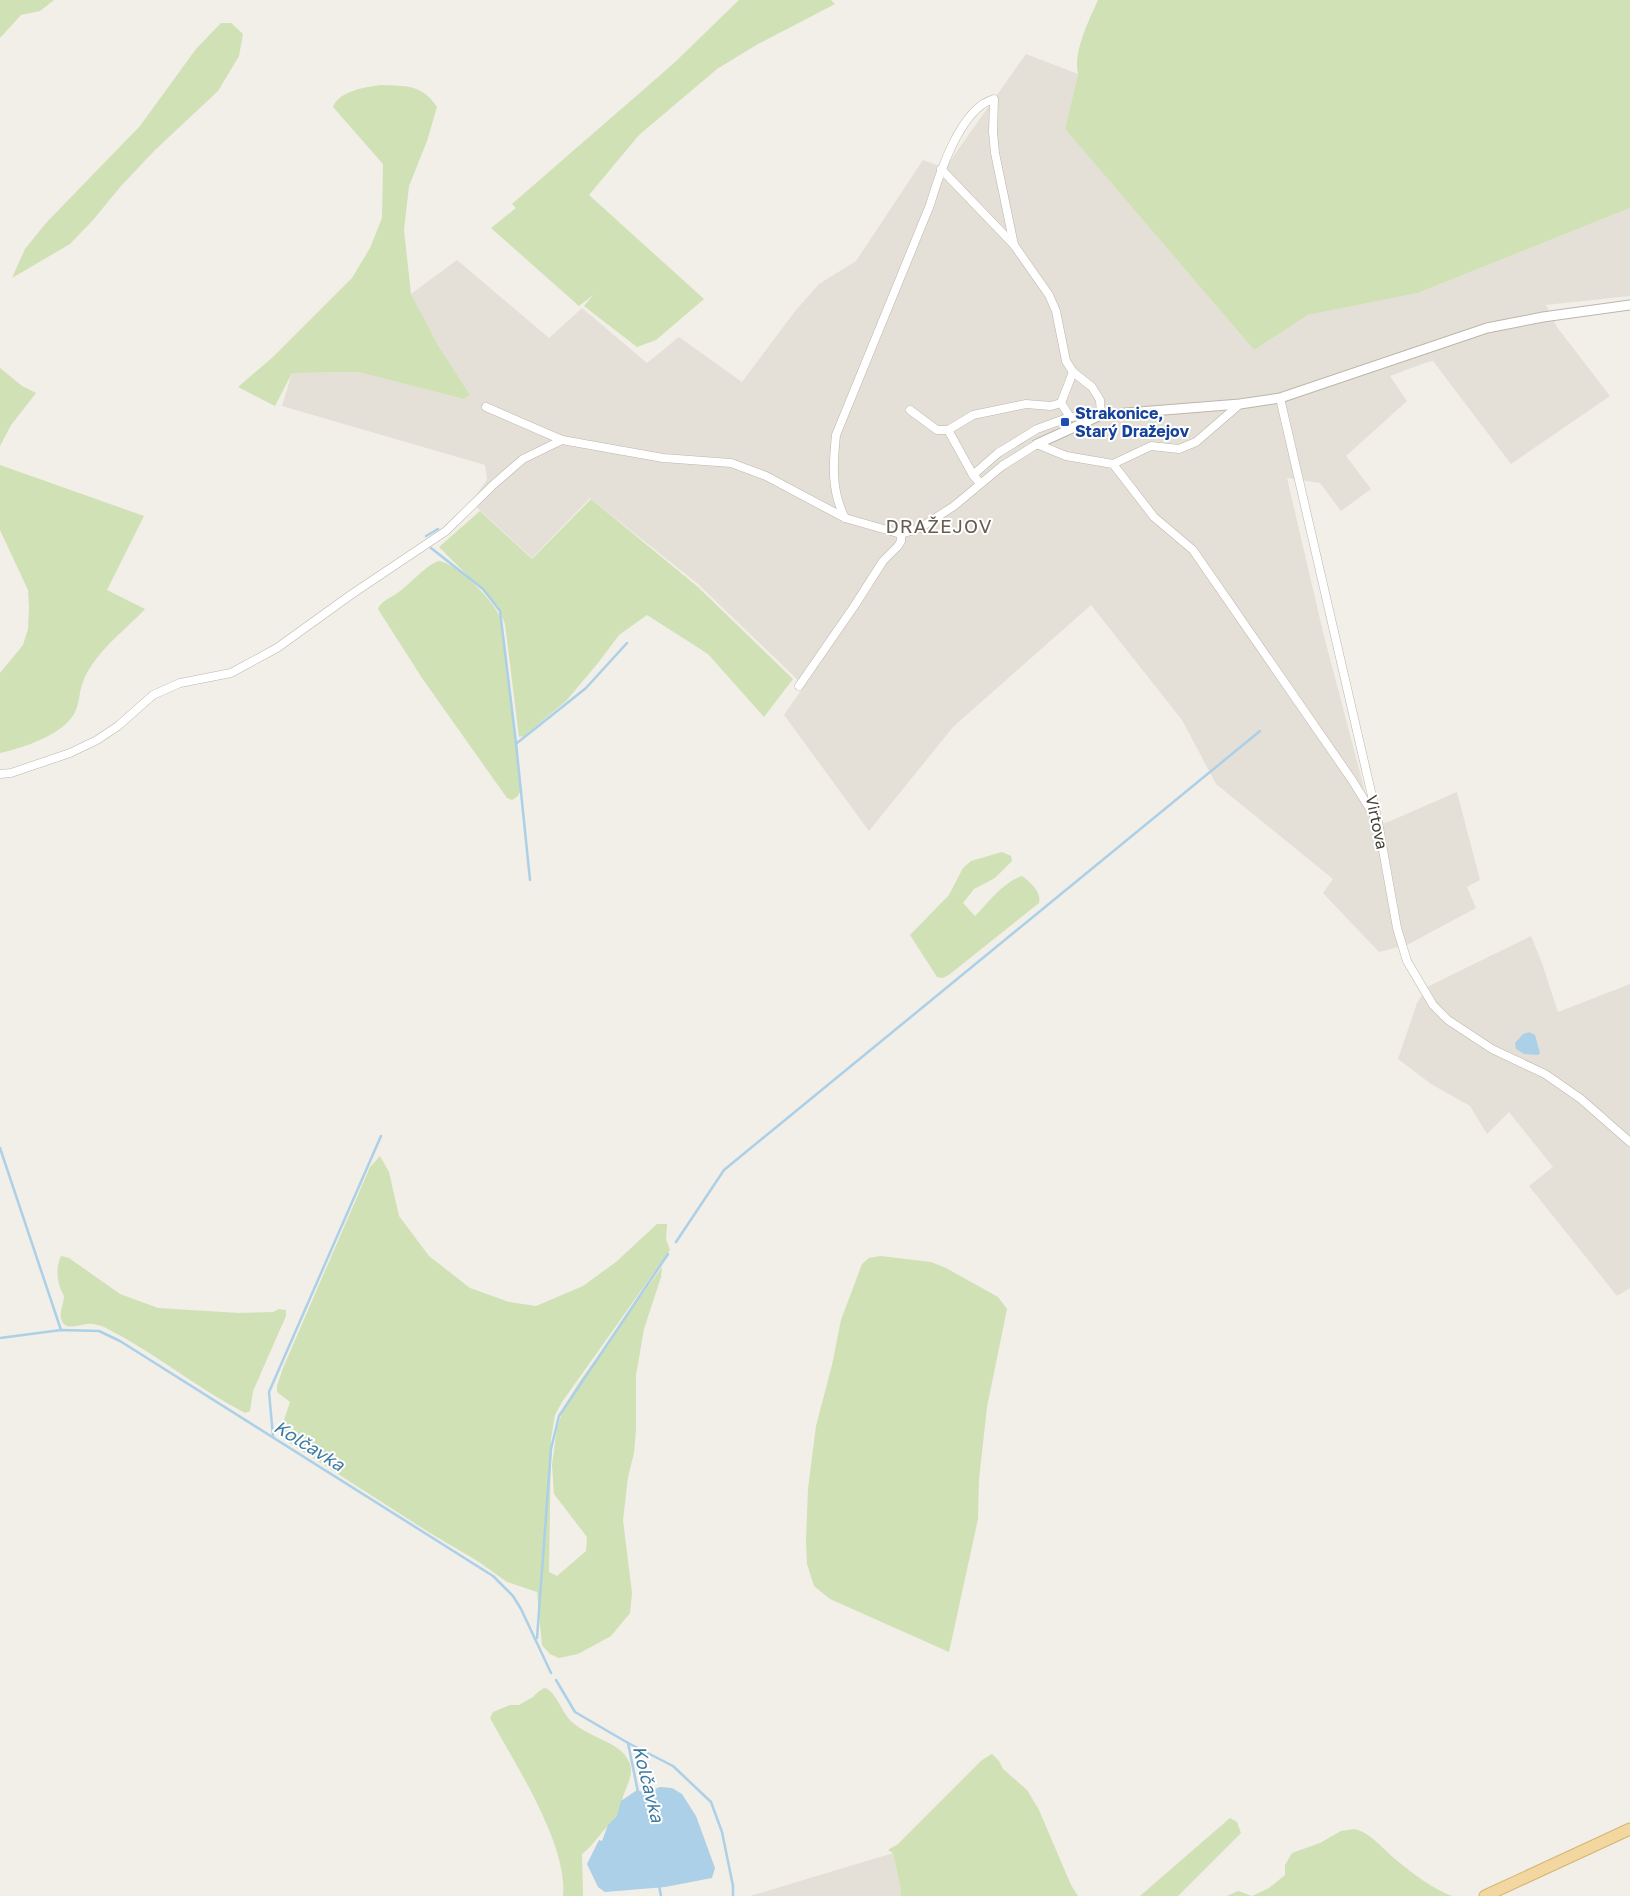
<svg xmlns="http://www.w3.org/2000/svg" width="1630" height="1896" viewBox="0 0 1630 1896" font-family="'Golos Text',sans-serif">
<rect width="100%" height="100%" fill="#f2eee8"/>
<!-- residential -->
<g fill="#e5e0d7">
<path d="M1026 54 1078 74 1065 129 1254 350 1308 315 1418 293 1630 208V296L1546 305 1557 327 1610 396 1511 464 1433 361 1425 363 1390 376 1407 401 1346 456 1371 489 1341 511 1320 483 1287 478 1323 632 1374 826 1388 822 1457 792 1480 880 1467 887 1476 908 1407 945 1379 952 1323 893 1333 879 1216 784 1182 720 1091 605 953 727 869 831 784 715 804 686 698 584 590 498 532 558 471 502 487 480 485 465 282 406 292 373 358 372 464 399 470 395 438 345 411 294 457 260 549 338 582 308 647 363 679 337 742 382 796 310 819 284 856 261 923 160 945 168Z"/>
<path d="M1531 936 1542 963 1558 1012 1630 984V1288L1617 1296 1529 1186 1553 1167 1509 1112 1487 1134 1470 1106 1431 1084 1398 1059 1417 1003 1427 987Z"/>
<path d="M893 1853 901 1890 900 1896H750Z"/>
</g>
<!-- green -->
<g fill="#cfe1b5">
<path d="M0 0H54L40 11 21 15 0 38Z"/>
<path d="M739 0H831L835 4 758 44 717 69 639 135 589 195 704 299 656 340 637 347 584 306 593 295 579 306 491 228 516 208 512 204 673 64Z"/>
<path d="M1098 0H1630V208L1418 293 1308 315 1254 350 1065 129 1078 74C1073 52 1089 20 1098 0Z"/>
<path d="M221 23H231L243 34 239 56 218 91 155 150 121 186 93 220 70 244 12 278 25 249 46 223 140 126 196 49Z"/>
<path d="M381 85C405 86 422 84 437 107L427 141 409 186 404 230 411 294 438 345 470 395 464 399 358 372 292 373 275 406 238 387 273 357 352 278 370 248 382 218 383 164 333 107C339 91 366 87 381 85Z"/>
<path d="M0 368 22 386 36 393 11 425 0 446Z"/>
<path d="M0 465 144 516 107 590 145 609C128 627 108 642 94 662 90 668 85 675 83 682 79 691 80 702 75 712 65 734 23 748 0 753V673L23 645 28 629 29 607 28 590 0 530Z"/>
<path d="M591 499 698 587 793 679 764 717 708 654 647 615 619 635 598 663 566 701 524 736 519 737 505 624 498 606 439 547 480 511 532 559Z"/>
<path d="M438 561C456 562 493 600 500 617L516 738 521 789 518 796 512 800 507 798 422 678 378 609C381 601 389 599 396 594 411 584 422 568 438 561Z"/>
<path d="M1002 852 1011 856 1012 861 995 878 974 889 963 903 975 916C988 903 1003 882 1022 876 1030 882 1042 892 1039 903L950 974 943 978 937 977 910 935 949 895 963 868 971 861Z"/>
<path d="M380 1156 389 1172 399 1216 429 1256 470 1288 509 1302 536 1306 583 1286 616 1262 657 1224H667L666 1239 670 1250 562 1402 555 1415 551 1439 549 1572 557 1576 586 1551 587 1537 554 1494 552 1465 557 1428 565 1405 580 1381 662 1267 661 1277 644 1329 636 1375V1429L634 1453 628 1477 623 1520 632 1593 630 1613 611 1636 578 1654 559 1658 550 1654 542 1645 537 1592 507 1582 479 1562 430 1533 285 1440 280 1432 290 1402 277 1392V1386L283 1368 370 1167Z"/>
<path d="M61 1256 69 1258 120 1294 158 1308 239 1313 273 1312 279 1309 286 1310V1316L253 1391 250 1411 245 1413C197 1388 155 1353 106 1328 101 1326 94 1323 88 1324 82 1324 71 1329 65 1325 56 1318 64 1305 64 1296 57 1284 55 1269 61 1256Z"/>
<path d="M880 1256 931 1262 946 1268 998 1297 1007 1309 987 1407 979 1479 978 1519 949 1652 830 1599 814 1586 807 1564 806 1540 808 1489 816 1426 832 1365 841 1320 862 1264 869 1258Z"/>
<path d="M544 1688C556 1690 562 1714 572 1722 586 1735 607 1739 621 1751 640 1769 627 1782 622 1800 620 1805 620 1811 618 1815 615 1820 609 1824 605 1829 597 1838 591 1847 582 1854L583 1896H563C568 1844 515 1764 490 1718L493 1712 510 1705H519L533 1697 538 1692Z"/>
<path d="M992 1754 999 1761 1003 1769 1027 1790 1039 1810 1071 1885 1078 1896H900L901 1890 893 1853 888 1850 898 1844 982 1760Z"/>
<path d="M1230 1818 1237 1822 1241 1833 1178 1896H1140Z"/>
<path d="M1354 1829C1370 1832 1383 1849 1395 1859 1412 1873 1431 1888 1452 1896H1227L1238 1891 1252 1896 1269 1888 1285 1875V1865L1292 1853 1320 1843 1341 1831Z"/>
</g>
<!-- water -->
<g fill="#abd0e7">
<path d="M1529 1032 1535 1035 1540 1053 1538 1055 1524 1054 1516 1049 1515 1043 1523 1034Z"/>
<path d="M660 1787 672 1788 682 1794 696 1816 715 1868 712 1878 665 1887 605 1892 598 1887 587 1864 599 1840 602 1841 608 1825 617 1816 621 1801 637 1790 645 1793Z"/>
</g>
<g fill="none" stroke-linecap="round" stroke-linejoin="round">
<!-- stream -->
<g stroke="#abd0e7" stroke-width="2.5">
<path d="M426 536 438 529"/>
<path d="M431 548 483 589 500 611 516 743 530 880"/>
<path d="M517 743 586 688 627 643"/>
<path d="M0 1148 61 1330"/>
<path d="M676 1242 724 1170 1260 731"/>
<path d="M0 1338 61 1330 99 1331 120 1341 493 1576 513 1596 521 1609 551 1673"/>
<path d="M273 1436 269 1392 381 1136"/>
<path d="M537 1638 551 1449 559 1416 668 1254"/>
<path d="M556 1680 575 1712 628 1743 638 1792"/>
<path d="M628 1743 673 1766 711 1802 722 1832 733 1886V1896"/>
<path d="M659 1885 661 1896"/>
</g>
<!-- minor casing -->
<g stroke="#bcb6ab" stroke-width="9">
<g id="minor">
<path d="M941 169 1014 245 1049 295 1056 311 1066 361 1073 372 1092 387 1100 400 1101 415 1070 417"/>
<path d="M1280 398 1378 822 1397 928 1407 961 1433 1005 1448 1020 1492 1049 1545 1074 1581 1099 1630 1142"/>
<path d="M486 407 562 440 663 458 731 463 766 476 845 518 901 534 920 528 954 506 1002 466 1037 444 1066 456 1113 464 1154 517 1193 550 1352 780 1378 822"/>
<path d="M910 410 937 430H948"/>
<path d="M1113 464 1151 446 1179 449 1196 442 1240 404"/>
<path d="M973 475 998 453 1037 429 1070 417 1061 403 1073 372"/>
<path d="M980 483 973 475 948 430 973 415 1026 404 1051 406 1061 403"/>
<path d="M845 518C831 491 833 464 836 435L930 205C939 175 960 108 994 99L993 132 995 153 1014 245"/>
<path d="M799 686 855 605 883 561 898 546 901 541V534"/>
<path d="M0 774 11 773 70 753 97 740 118 726 153 695 180 683 231 673 277 648 352 594 446 531 493 485 523 459 562 440"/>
</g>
</g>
<!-- tertiary casing -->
<g stroke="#bcb6ab" stroke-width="11">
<path id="tertiary" d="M1037 444 1101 415 1240 404 1280 398 1487 328 1543 317 1630 305"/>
</g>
<!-- primary casing -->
<g stroke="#d5b572" stroke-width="13">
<path id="primary" d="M1485 1896 1630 1829"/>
</g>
<!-- minor -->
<use href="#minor" stroke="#fff" stroke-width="8"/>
<!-- tertiary -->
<use href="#tertiary" stroke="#fff" stroke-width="9"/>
<!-- primary -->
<use href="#primary" stroke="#f2d8a0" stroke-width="11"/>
</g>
<!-- markers -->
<rect fill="#1a4fb4" stroke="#fff" stroke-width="2" x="1060" y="417" width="10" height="10" rx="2.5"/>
<g text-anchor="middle" stroke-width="4" stroke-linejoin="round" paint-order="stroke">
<!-- transit labels -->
<g font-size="16" font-weight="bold" fill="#164399" stroke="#fff" text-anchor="start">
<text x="1075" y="419">Strakonice,<tspan x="1075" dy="18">Starý Dražejov</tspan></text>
</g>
<!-- street labels -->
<g font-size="16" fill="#443f37" stroke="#fff">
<text transform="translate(1377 822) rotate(78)" y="6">Virtova</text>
</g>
<!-- water labels -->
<g font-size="18" font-style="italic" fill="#3d7ba3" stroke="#fff">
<text transform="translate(309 1446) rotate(32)" y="6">Kolčavka</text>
<text transform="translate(648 1784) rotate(76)" y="6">Kolčavka</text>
</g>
<!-- quarter labels -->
<g font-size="19" letter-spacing="1" fill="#665c50" stroke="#fff">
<text x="939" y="533">DRAŽEJOV</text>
</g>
</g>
</svg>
